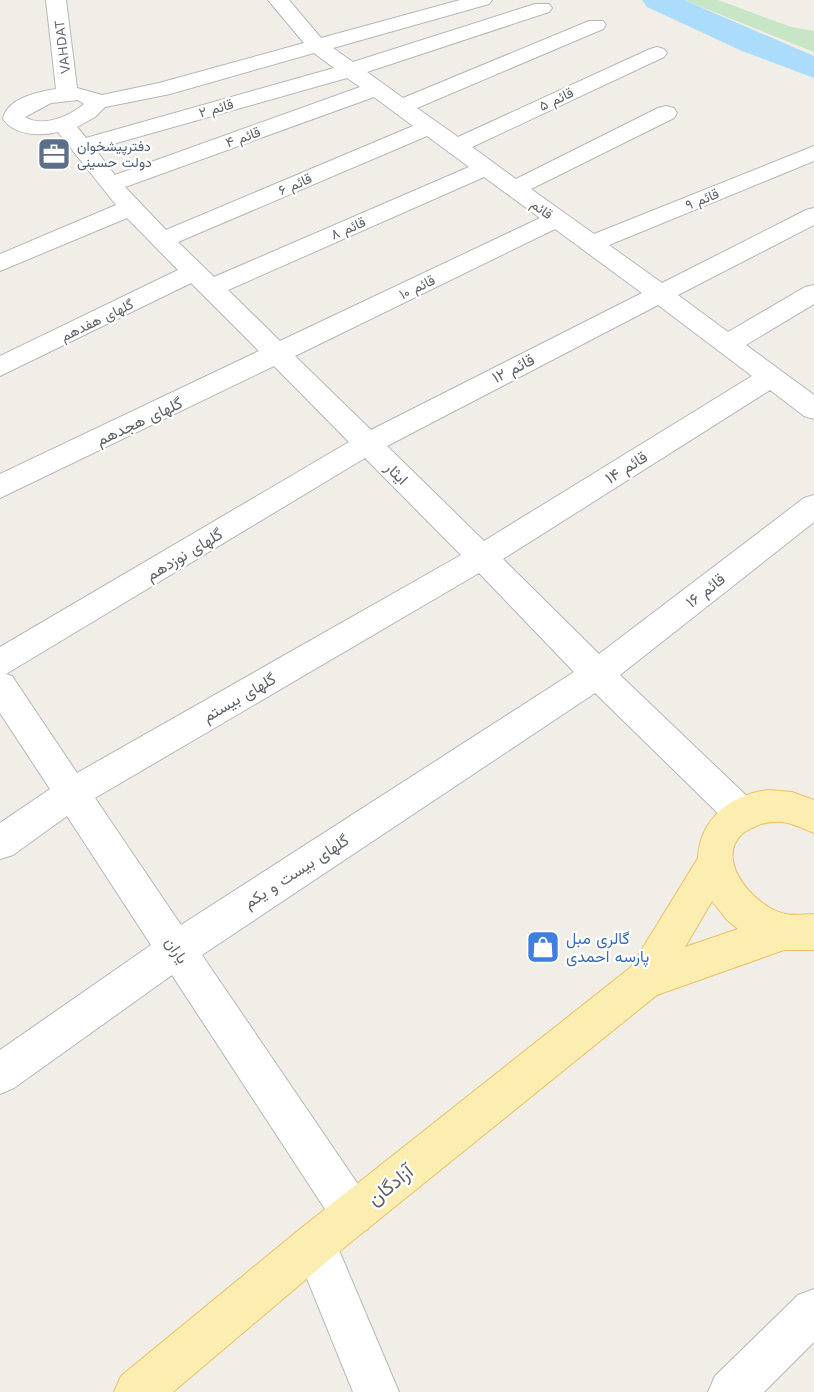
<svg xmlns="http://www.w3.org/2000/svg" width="814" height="1392" viewBox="0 0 814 1392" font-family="'Work Sans',Vazirmatn,sans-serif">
<rect width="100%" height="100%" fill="#f0eee7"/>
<!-- green -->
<path fill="#c6e6c5" d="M684 0H718L791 27 814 31V52Z"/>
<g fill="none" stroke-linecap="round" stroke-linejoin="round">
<!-- river -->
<path fill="#abdcfc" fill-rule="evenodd" d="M642 0H684L814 56V78L742 51 647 7Z"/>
<!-- minor casing -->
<g stroke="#b4b7bb" stroke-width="2">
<g id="minor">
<path d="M46 0H66L77 88 102 95 159 83 304 43 268 0H289L321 38 460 0H492L489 4 333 48 353 62 535 4H549L552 8 549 12 367 72 403 98 589 21H603L606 25 603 29 417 108 458 137 650 49 657 47 664 49 667 53 664 57 472 147 516 179 658 108 666 106 674 108 677 113 674 118 531 189 594 234 814 146V161L609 245 662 283 806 210 814 208V225L678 295 728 332 805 287 814 285V304L746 345 814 395V419L804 416 770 390 503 559 599 654 804 498 814 495V522L620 675 753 802 759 813 753 824 741 829 729 824 595 693 202 955 368 1199 374 1214 368 1229 353 1235 338 1229 172 975 14 1088 0 1094V1050L151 945 67 816 13 855 0 859V823L50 789 0 713V647L349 442 274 366 0 498V474L259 351 191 283 0 376V356L178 270 127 218 0 271V254L116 205 58 132C40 136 15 136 3 119 7 98 38 92 56 89ZM314 53 334 68 86 138 77 127 95 117 105 107 170 94ZM347 78 360 87 115 175 95 149ZM374 97 413 126 166 230 125 187ZM78 100 84 104C70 116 43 128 25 117L51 103ZM427 136 469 167 214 277 178 242ZM484 177 540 218 280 341 228 290ZM555 229 642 293 371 430 295 356ZM658 305 752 376 484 541 387 446ZM365 458 461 555 77 773 12 676 6 674ZM479 573 574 672 181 925 95 798Z"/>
<path d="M315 1222 330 1229 399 1392H353L293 1244 300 1229Z"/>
<path d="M814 1289V1342L764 1392H708L715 1376 798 1295Z"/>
</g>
</g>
<!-- major casing -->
<g stroke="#edc164" stroke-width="2">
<path id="major" d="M768 790 792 792 814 800V833C804 829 794 824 783 822 772 821 763 822 752 828 749 830 743 832 741 835 714 863 758 909 786 914 795 916 805 914 814 914V950H784L657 995 330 1259 173 1392H114L121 1376 300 1229 631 967 698 858C700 818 731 795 768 790ZM712 901 727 920 738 929 685 947Z"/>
</g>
<!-- minor -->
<use href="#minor" fill="#fff" fill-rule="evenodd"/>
<!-- major -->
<use href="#major" fill="#fcedb0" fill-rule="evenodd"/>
</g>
<!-- icons -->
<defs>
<g id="office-square" transform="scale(1.725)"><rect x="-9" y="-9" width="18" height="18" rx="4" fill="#5c6f8a" stroke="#fff"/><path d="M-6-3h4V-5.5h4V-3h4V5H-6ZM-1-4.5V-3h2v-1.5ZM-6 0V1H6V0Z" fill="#fff"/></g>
<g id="shop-square" transform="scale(1.725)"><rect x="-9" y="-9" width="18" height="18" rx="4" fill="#3f7fe0" stroke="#fff"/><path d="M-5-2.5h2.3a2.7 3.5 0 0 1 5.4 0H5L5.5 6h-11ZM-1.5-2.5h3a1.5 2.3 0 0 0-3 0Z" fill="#fff"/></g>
</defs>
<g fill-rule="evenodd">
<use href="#office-square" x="54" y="154"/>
<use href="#shop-square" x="543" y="947"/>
</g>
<g text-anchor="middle" stroke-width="4.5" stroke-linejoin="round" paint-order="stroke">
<!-- far-street labels -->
<g font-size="14" fill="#5f6367" stroke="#fff">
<text transform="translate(62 47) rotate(-97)" y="5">VAHDAT</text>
<text transform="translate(556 99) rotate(-25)" y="5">قائم ۵</text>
<text transform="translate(216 108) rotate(-16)" y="5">قائم ۲</text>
<text transform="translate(243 137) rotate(-20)" y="5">قائم ۴</text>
<text transform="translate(295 184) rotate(-23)" y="5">قائم ۶</text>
<text transform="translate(702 199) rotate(-22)" y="5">قائم ۹</text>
<text transform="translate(542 209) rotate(36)" y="5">قائم</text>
<text transform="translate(348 228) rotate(-23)" y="5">قائم ۸</text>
<text transform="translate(417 287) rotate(-26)" y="5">قائم ۱۰</text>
<text transform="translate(97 320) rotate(-26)" y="5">گلهای هفدهم</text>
</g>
<!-- far-service labels -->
<g font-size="14" fill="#4e5e75" stroke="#fff" text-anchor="start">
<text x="77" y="151">دفترپیشخوان<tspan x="77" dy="16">دولت حسینی</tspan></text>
</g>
<!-- street labels -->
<g font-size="16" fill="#5f6367" stroke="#fff">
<text transform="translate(513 368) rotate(-27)" y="6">قائم ۱۲</text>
<text transform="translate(139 421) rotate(-25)" y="6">گلهای هجدهم</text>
<text transform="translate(626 467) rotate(-32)" y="6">قائم ۱۴</text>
<text transform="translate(397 473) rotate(45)" y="6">ایثار</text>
<text transform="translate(184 554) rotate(-31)" y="6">گلهای نوزدهم</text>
<text transform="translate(705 590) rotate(-38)" y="6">قائم ۱۶</text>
<text transform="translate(239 697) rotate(-30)" y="6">گلهای بیستم</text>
<text transform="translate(296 871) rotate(-33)" y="6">گلهای بیست و یکم</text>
<text transform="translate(177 950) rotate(56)" y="6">یاران</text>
</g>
<!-- shop labels -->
<g font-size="16" fill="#366cbe" stroke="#fff" text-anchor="start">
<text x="566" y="944">گالری مبل<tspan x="566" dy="18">پارسه احمدی</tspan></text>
</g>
<!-- near-street labels -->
<g font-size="20" fill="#5f6367" stroke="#fff">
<text transform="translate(390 1185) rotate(-39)" y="7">آزادگان</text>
</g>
</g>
</svg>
